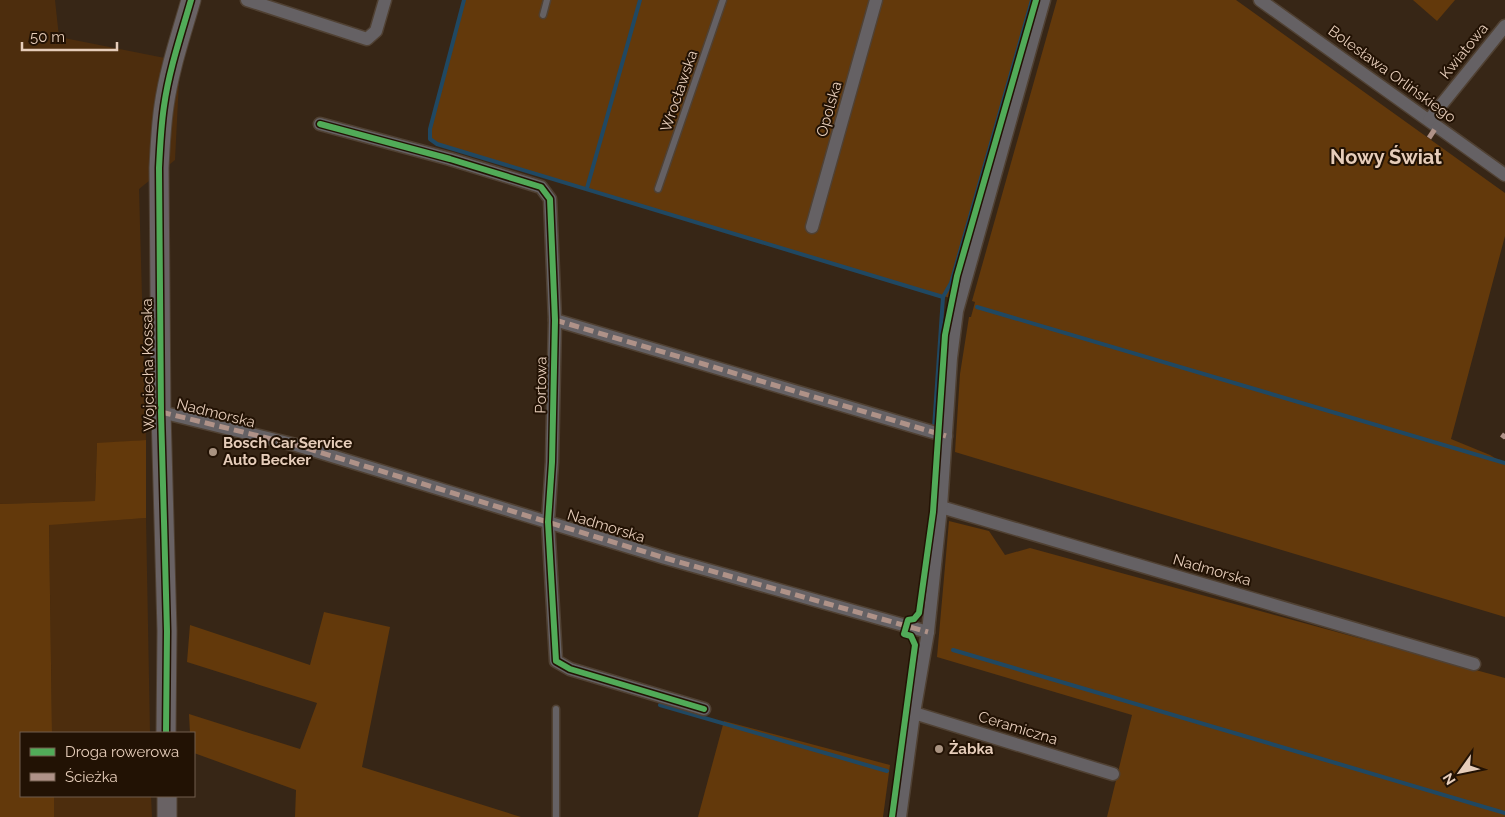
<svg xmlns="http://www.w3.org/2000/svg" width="1505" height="817" viewBox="0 0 1505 817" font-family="Raleway,sans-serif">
<rect width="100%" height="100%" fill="#372616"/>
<!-- built -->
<g fill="#4d2d0d">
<path d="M0 0H55L59 37 180 61 175 160 139 189 146 440 97 444 95 501 0 504Z"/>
<path d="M146 518 150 733H52L49 524Z"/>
<path d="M54 796H151L152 817H54Z"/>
</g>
<!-- green -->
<g fill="#63390b">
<path d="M464 0H1034L950 298 437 144 430 139V129Z"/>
<path d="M1057 0H1236L1505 193V236L1451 439 1490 455 1505 464V617L955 452 960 374 969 317H971L975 302 972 301Z"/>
<path d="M1413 0H1455L1437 21Z"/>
<path d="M146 440V518L49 525 52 733H21V796H54V817H0V504L95 501 97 443Z"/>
<path d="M949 521 989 531 1005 555 1030 548 1505 678V817H1107L1132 715 937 657Z"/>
<path d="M324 612 390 627 362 767 521 817H295L296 790 194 753V733H190L189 714 300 749 317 703 187 662 190 625 310 665Z"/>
<path d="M724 721 890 765 883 817H698Z"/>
</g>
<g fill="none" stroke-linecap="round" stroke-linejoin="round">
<!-- stream -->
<g stroke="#204862" stroke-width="4">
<path d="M464 0 430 129V139L437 144 943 297"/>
<path d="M587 188 640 0"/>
<path d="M977 307 1505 463"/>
<path d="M934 428 943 297 951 283 1032 0"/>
<path d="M953 650 1505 813"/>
<path d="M660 705 887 771"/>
</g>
<!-- service casing -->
<g stroke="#504133" stroke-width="9">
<g id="service">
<path d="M543 15 547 0"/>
<path d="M658 189 723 0"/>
<path d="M556 709V817"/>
</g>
</g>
<!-- minor casing -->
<g stroke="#504133" stroke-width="15">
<g id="minor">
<path d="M247 0 367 39 376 31 385 0"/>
<path d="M1260 0 1505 175"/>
<path d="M1429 120 1505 26"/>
<path d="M320 124 450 159 541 187 550 199 555 320 552 462 548 522 556 661 570 669 704 709"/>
<path d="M812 227 876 0"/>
<path d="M555 320 946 436"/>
<path d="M161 412 296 445 665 558 928 632"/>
<path d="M941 507 1474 664"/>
<path d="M914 713 1113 774"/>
<path d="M900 817 914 713 928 632 941 507 951 358 957 311 1044 0"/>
</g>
</g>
<!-- secondary casing -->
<g stroke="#504133" stroke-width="21">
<g id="secondary">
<path d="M166 733 167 631 161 412 159 168C160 147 161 126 164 106 169 70 181 35 191 0"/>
<path d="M167 796V817"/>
</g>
</g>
<!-- service -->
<use href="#service" stroke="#656164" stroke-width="6"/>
<!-- minor -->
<use href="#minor" stroke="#656164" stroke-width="12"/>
<!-- secondary -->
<use href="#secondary" stroke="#696264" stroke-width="19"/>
<!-- quiet -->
<g stroke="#af9288" stroke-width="5" stroke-dasharray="10 5" stroke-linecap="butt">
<path d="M1429 138 1437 126"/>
<path d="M555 320 946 436"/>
<path d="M161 412 296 445 665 558 928 632"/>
<path d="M1502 438 1505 434"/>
</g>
<!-- cycleway casing -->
<g stroke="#221204" stroke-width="9">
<g id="cycleway">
<path d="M320 124 450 159 541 187 550 199 555 320 552 462 548 522 556 661 570 669 704 709"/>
<path d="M166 733 167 631 161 412 159 168C160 147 161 126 164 106 169 70 181 35 191 0"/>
<path d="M892 817 915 645 911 636 904 634 908 620 914 619 919 613 933 512 945 335 957 276 1036 0"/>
</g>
</g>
<!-- cycleway -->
<use href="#cycleway" stroke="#51ab58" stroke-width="6"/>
</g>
<!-- markers -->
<g fill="#a99381" stroke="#221204" stroke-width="2">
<circle cx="213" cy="452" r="5"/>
<circle cx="939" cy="749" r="5"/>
</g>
<g text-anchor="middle" stroke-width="4" stroke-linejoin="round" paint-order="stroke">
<!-- street labels -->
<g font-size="15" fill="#e6cdba" stroke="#221204">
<text transform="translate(1464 51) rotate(-51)" y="5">Kwiatowa</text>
<text transform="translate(1392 74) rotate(36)" y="5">Bolesława Orlińskiego</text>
<text transform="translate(679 91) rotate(-71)" y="5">Wrocławska</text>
<text transform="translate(829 109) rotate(-74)" y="5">Opolska</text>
<text transform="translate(148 365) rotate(-91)" y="5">Wojciecha Kossaka</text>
<text transform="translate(541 385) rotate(-89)" y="5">Portowa</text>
<text transform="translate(216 413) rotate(14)" y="5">Nadmorska</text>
<text transform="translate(606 526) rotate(17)" y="5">Nadmorska</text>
<text transform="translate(1212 570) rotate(16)" y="5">Nadmorska</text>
<text transform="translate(1018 728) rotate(17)" y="5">Ceramiczna</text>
</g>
<!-- poi labels -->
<g font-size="15" font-weight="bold" fill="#e6cdba" stroke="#221204" text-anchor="start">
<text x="223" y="448">Bosch Car Service<tspan x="223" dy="17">Auto Becker</tspan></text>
<text x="949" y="754">Żabka</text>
</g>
<!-- district labels -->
<g font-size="20" font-weight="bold" fill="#e6cdba" stroke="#221204">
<text x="1386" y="164">Nowy Świat</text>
</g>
</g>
<!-- legend -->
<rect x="20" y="732" width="175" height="65" fill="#221204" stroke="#705d4d"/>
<rect x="30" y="748" width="25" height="8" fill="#51ab58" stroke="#705d4d"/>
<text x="65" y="757" font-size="15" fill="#e6cdba">Droga rowerowa</text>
<rect x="30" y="773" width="25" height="8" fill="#af9288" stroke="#705d4d"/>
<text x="65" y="782" font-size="15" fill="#e6cdba">Ścieżka</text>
<!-- north arrow -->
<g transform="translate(1460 772) rotate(237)" stroke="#221204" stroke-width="4" paint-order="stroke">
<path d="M0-4L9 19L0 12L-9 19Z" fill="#e6cdba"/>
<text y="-8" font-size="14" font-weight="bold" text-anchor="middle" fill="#e6cdba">N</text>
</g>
<!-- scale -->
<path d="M22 42v8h95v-8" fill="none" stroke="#e6cdba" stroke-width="2.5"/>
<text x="30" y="42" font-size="15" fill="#e6cdba" stroke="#221204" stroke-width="4" paint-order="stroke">50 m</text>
</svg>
